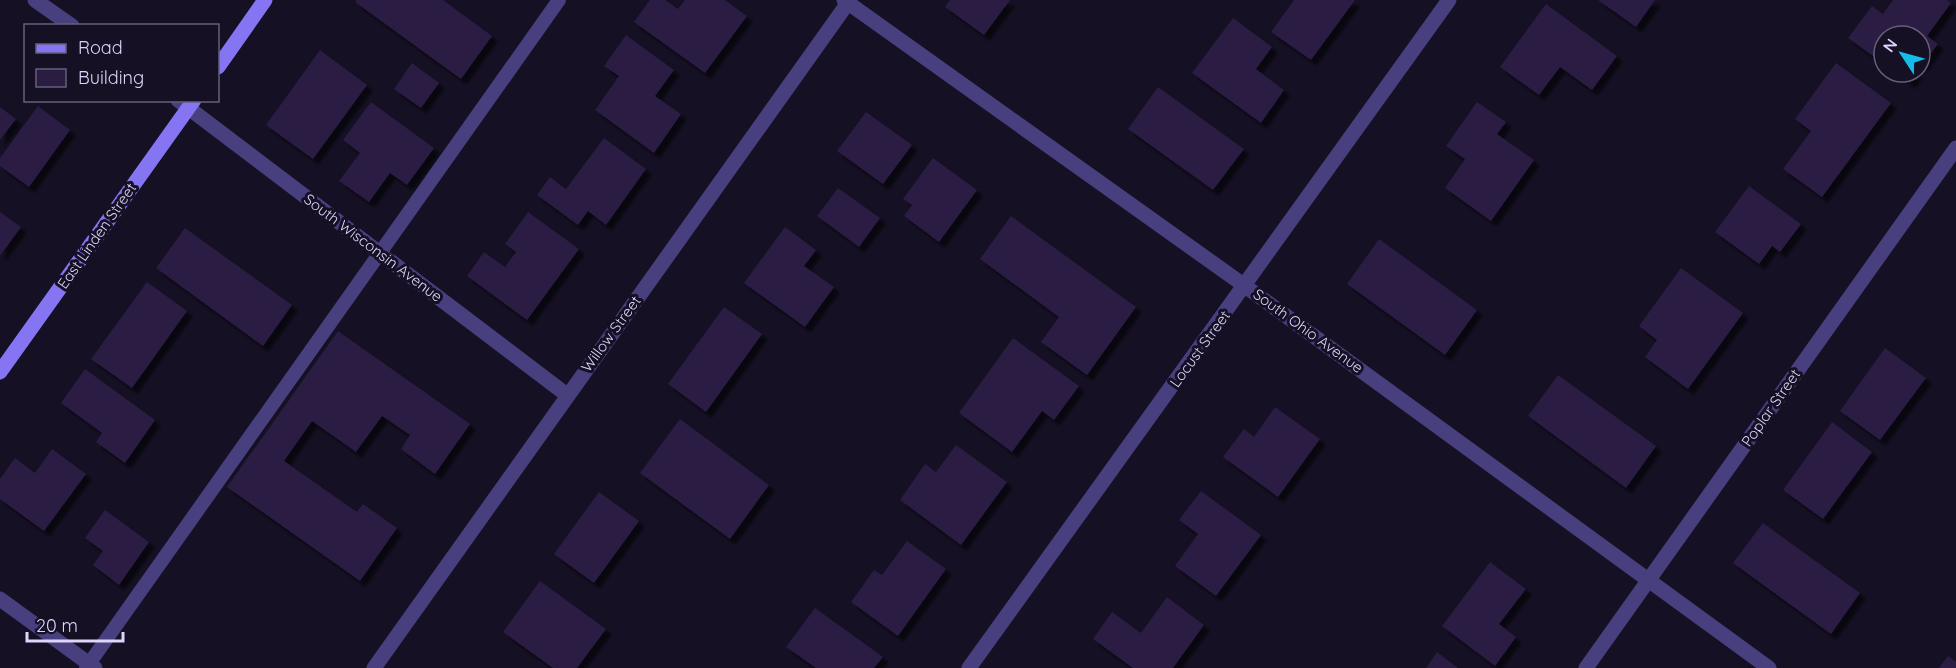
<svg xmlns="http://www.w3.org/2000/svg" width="1956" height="668" viewBox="0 0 1956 668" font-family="Quicksand,sans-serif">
<defs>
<filter id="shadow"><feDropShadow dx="5.5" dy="5.5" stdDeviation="1.5" flood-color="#0009"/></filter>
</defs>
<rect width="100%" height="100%" fill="#151023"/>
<!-- building -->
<g fill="#291e42" filter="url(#shadow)">
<path d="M357 0H443L492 36 461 79 355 2Z"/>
<path d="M650 0H665L678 9 685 0H725L747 16 705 73 634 22Z"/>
<path d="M950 0H1010L984 35 945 7Z"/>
<path d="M1294 0H1355L1311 60 1271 32Z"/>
<path d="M1598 0H1655L1636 27Z"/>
<path d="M1893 0H1947L1951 3 1927 36 1938 44 1920 68V36H1884V64L1848 38 1872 6 1883 14Z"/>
<path d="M1546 4 1617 56 1592 90 1560 67 1539 95 1500 67Z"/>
<path d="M1233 18 1272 47 1256 69 1284 90 1261 123 1192 73Z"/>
<path d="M626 35 674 70 655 96 681 114 654 153 595 110 619 76 604 66Z"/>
<path d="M320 50 367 85 313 159 266 125Z"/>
<path d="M412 63 439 83 421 108 394 89Z"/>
<path d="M1836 63 1891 103 1822 197 1783 169 1811 131 1795 119Z"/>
<path d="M1895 72H1917L1910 83Z"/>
<path d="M1158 87 1244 149 1213 190 1128 129Z"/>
<path d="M371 102 434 148 407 185 390 173 369 202 339 181 360 153 343 140Z"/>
<path d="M1477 102 1506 122 1497 134 1534 160 1491 221 1445 188 1465 159 1446 146Z"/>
<path d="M38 106 70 130 29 187 0 166V158Z"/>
<path d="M0 107 16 119 0 140Z"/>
<path d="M866 112 912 145 883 184 837 151Z"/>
<path d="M604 138 646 169 606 225 588 211 578 225 537 195 550 177 566 189Z"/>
<path d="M933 158 977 190 939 242 904 216 912 205 903 199Z"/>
<path d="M1749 186 1801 224 1780 252 1772 246 1759 264 1715 232Z"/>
<path d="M838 188 880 218 859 247 817 216Z"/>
<path d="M0 212 21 227 0 256Z"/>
<path d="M528 212 579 249 527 320 467 276 484 252 505 267 516 252 505 244Z"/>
<path d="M1011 216 1136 307 1087 375 1041 342 1059 317 980 259Z"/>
<path d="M785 227 816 250 804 266 834 287 805 327 744 283Z"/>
<path d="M185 228 292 305 263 346 156 268Z"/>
<path d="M1379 239 1477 310 1445 355 1347 284Z"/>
<path d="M1681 268 1743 313 1688 389 1645 357 1657 340 1639 326Z"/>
<path d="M147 282 187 311 132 388 91 359Z"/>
<path d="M724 307 762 334 706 412 668 384Z"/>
<path d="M338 331 470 424 435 474 401 449 410 435 382 416 356 452 312 421 284 461 357 512 363 504 397 528 360 581 227 487Z"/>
<path d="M1013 338 1079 386 1054 420 1042 411 1012 452 959 413Z"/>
<path d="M1885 348 1926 378 1880 440 1840 411Z"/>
<path d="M85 369 155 420 125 463 96 442 102 433 61 403Z"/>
<path d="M1558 375 1656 446 1626 488 1528 416Z"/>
<path d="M1275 407 1320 439 1278 497 1223 457 1244 429 1254 437Z"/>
<path d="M680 419 769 485 730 539 640 473Z"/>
<path d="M1832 422 1872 452 1823 519 1783 490Z"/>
<path d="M956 445 1007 482 961 545 900 500 925 464 936 472Z"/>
<path d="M52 449 86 474 44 531 0 499V479L15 458 35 473Z"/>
<path d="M1201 491 1261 535 1216 596 1175 566 1198 534 1179 520Z"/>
<path d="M599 492 639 521 594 583 554 554Z"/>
<path d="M105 510 149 542 119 585 93 565 103 551 85 538Z"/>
<path d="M1763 523 1860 593 1831 634 1733 563Z"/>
<path d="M907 541 946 569 898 636 851 602 874 570 882 575Z"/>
<path d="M1490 562 1526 589 1499 624 1516 637 1495 666 1442 626Z"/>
<path d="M540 581 606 629 577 668H553L503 632Z"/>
<path d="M1167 597 1204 625 1173 668H1133L1093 639 1112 612 1141 633Z"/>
<path d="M815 608 883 657 874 668H816L786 647Z"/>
<path d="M1437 652 1458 668H1426Z"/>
<path d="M1948 656 1956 662V668H1939Z"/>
</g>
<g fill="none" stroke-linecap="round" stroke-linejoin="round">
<!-- lane -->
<path stroke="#483f7e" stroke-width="14" d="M86 668 559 0"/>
<!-- street -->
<g stroke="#483f7e" stroke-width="15">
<path d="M35 0 72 26"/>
<path d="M844 0 1245 286 1769 668"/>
<path d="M178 100 567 395"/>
<path d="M0 599 95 668"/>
<path d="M374 668 850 0"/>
<path d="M969 668 1449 0"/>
<path d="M1586 668 1956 148"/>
</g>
<!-- secondary -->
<g stroke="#8575f3" stroke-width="15">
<path d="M218 67 265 0"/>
<path d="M0 372 194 100"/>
</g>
</g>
<g text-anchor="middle" stroke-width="6" stroke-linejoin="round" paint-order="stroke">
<!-- street labels -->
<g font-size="15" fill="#ded5fb" stroke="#151023">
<text transform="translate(97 236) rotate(-55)" y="5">East Linden Street</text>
<text transform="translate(373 248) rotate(37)" y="5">South Wisconsin Avenue</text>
<text transform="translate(1308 331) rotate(36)" y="5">South Ohio Avenue</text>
<text transform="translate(611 334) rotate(-54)" y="5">Willow Street</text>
<text transform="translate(1200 349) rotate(-54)" y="5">Locust Street</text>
<text transform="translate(1771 408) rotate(-55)" y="5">Poplar Street</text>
</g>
</g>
<!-- legend -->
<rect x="24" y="24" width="195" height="78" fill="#151023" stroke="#655f79" stroke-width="1.5"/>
<rect x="36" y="44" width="30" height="9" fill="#8575f3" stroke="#655f79" stroke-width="1.5"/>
<text x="78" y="54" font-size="18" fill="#ded5fb">Road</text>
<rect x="36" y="69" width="30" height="18" fill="#291e42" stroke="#655f79" stroke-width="1.5"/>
<text x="78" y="84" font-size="18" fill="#ded5fb">Building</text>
<!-- north arrow -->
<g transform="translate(1902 54) rotate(306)"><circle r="28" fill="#151023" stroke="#655f79" stroke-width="1.5"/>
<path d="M0-4.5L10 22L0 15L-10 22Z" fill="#14bde9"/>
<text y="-9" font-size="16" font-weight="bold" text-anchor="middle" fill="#ded5fb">N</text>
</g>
<!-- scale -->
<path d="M27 632v9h96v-9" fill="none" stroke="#ded5fb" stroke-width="3"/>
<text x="36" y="632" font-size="18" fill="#ded5fb" stroke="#151023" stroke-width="4.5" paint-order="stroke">20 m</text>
</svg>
